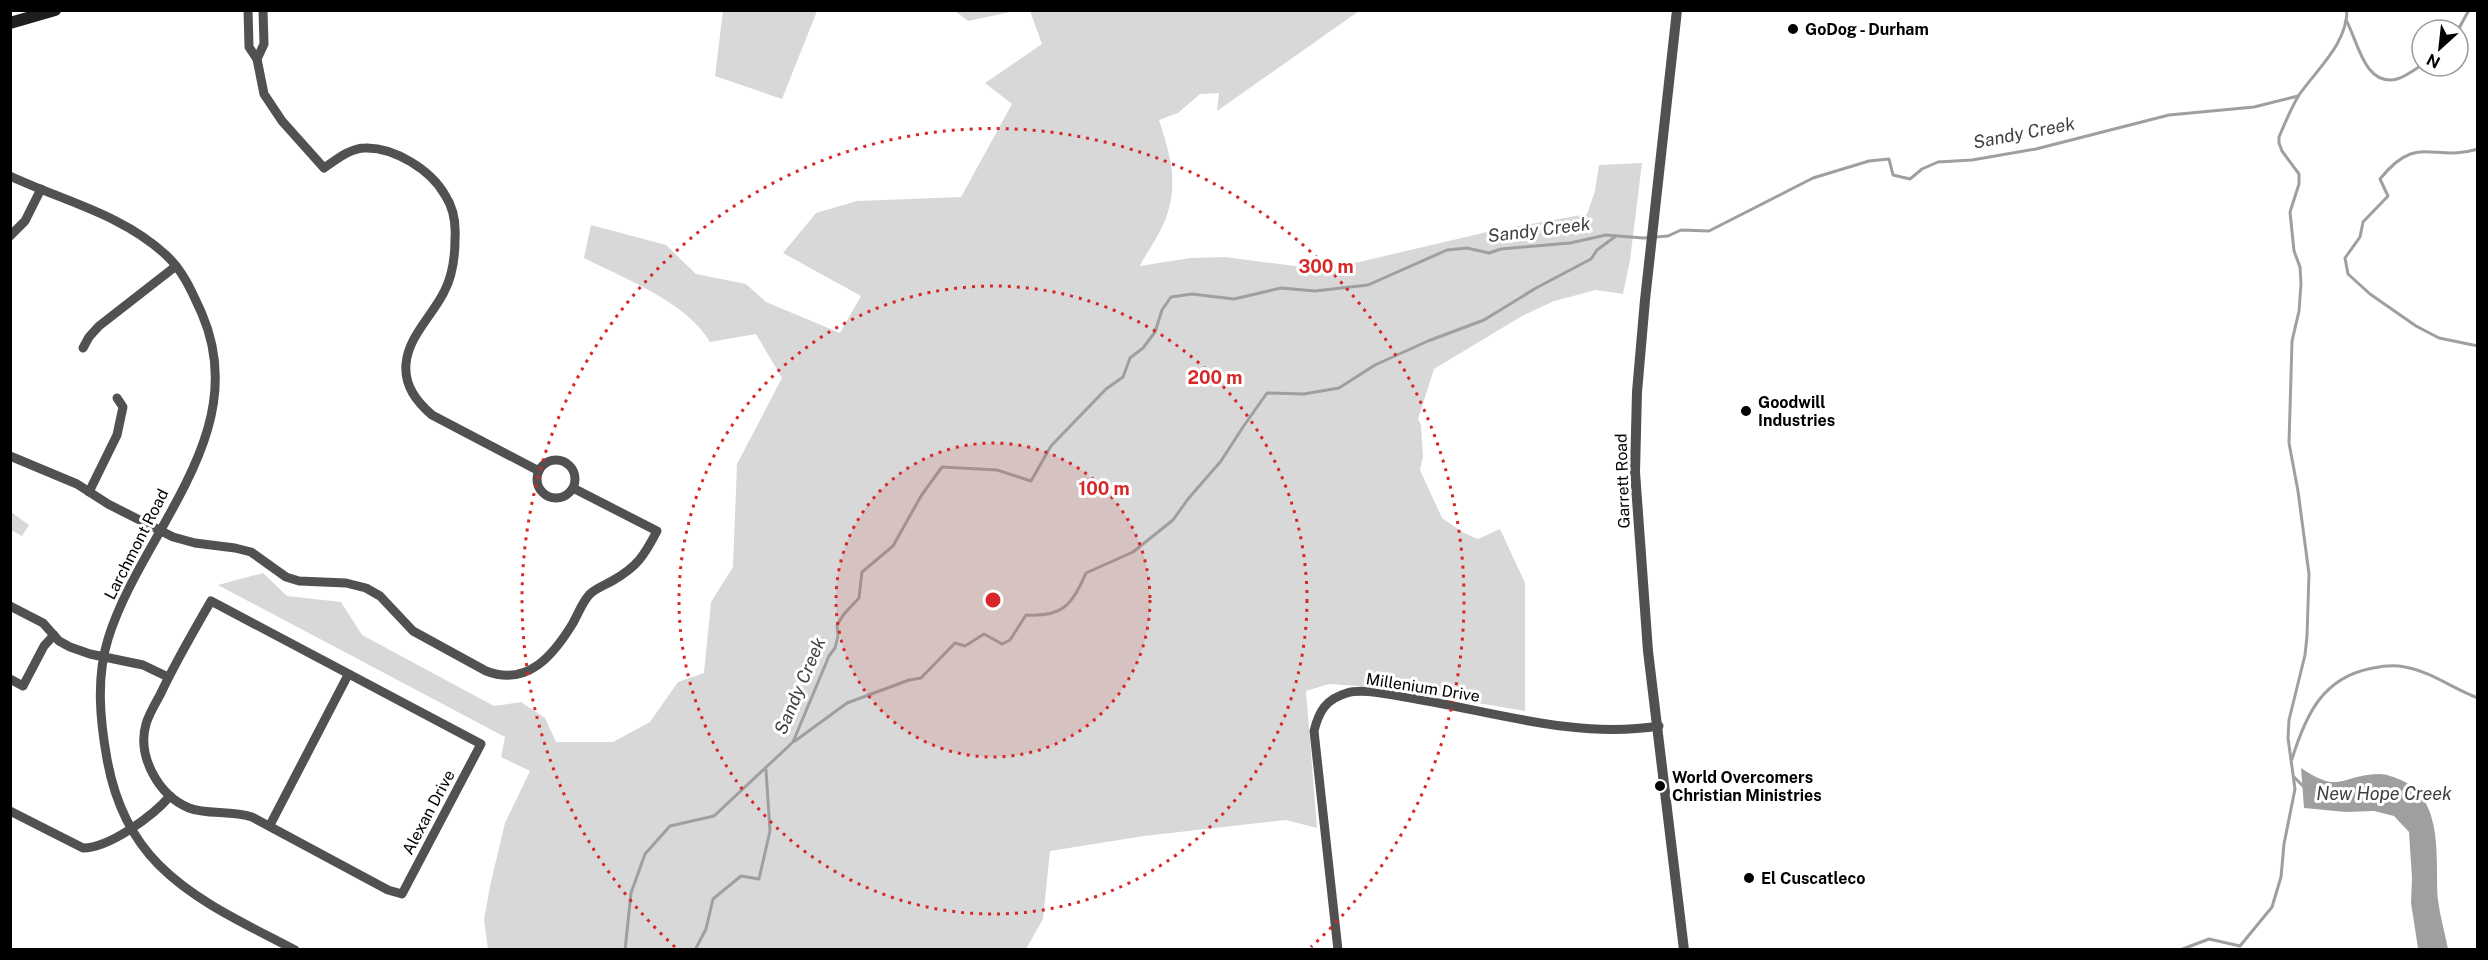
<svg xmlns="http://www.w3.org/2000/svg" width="2488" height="960" viewBox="0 0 2488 960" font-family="'Public Sans',sans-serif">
<rect width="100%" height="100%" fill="#fff"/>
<!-- green -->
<g fill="#d8d8d8">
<path d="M723 11H817L782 99 715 76Z"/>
<path d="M955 11H1015L968 21Z"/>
<path d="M1030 11H1359L1217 111 1219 93 1200 94 1178 113 1159 120C1171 157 1180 187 1163 225 1157 239 1146 253 1140 266L1190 258 1225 257 1317 269 1359 262 1487 232 1587 214 1595 191 1599 165 1642 163 1630 260 1623 294 1596 290 1554 301 1522 316 1434 369 1418 419 1421 425 1423 457 1420 470 1442 518 1462 532 1478 539 1500 529 1525 583V711L1390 688 1329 684 1306 691 1317 828 1286 820 1144 836 1050 851 1043 919 1026 949H488L484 920 490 886 505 823 530 771 501 757 505 737 218 585 263 573 287 596 341 602 362 635 494 706 521 702 545 718 556 742H613L650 722 678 682 704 673 711 602 733 567 737 464 782 378 756 334 710 342C687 302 625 279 584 258L591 225 666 245 696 274 746 284 766 302 840 333 861 296 783 253 816 213 857 201 961 197 1012 104 985 83 1042 44Z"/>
<path d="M11 512 29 525 22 536 11 530Z"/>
</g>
<!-- water -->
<path fill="#9f9f9f" d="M2301 768C2341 795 2340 775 2379 774 2386 774 2394 777 2401 780 2445 800 2435 860 2438 900 2440 916 2445 933 2448 949L2418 948 2411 903 2412 878 2409 832 2394 816 2374 811 2346 812 2304 808Z"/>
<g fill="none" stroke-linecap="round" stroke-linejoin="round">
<!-- stream -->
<g stroke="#9f9f9f" stroke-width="3">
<path d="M2346 20C2358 41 2364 87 2397 79 2405 77 2415 69 2422 65"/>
<path d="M2458 30 2469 10"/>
<path d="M2478 149C2432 163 2418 132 2380 179L2388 196 2363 222 2360 237 2345 258 2348 274 2370 294 2416 326 2439 338 2478 346"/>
<path d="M795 741 847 703 909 680 921 678 955 643 965 646 984 634 1002 644 1010 640 1026 615C1063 617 1072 605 1086 573L1133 552 1173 520 1188 499 1221 461 1243 427 1267 393 1304 394 1339 388 1375 365 1428 341 1484 320 1536 288 1591 259 1597 250 1616 236"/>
<path d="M2292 759C2306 714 2323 677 2373 668 2383 666 2395 665 2405 667 2432 672 2453 689 2478 698"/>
<path d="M2294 777 2304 787"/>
<path d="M625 950 631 893 645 854 670 826 714 816 793 742 829 656 835 648 838 636 837 625 844 614 859 598 862 572 893 546 921 496 942 467 997 470 1031 481 1051 446 1106 389 1123 377 1130 358 1143 348 1155 332 1162 310 1171 297 1192 294 1234 299 1281 288 1315 291 1368 285 1447 250 1467 248 1489 253 1501 249 1570 243 1606 235 1643 238 1668 236 1681 230 1709 231 1813 178 1869 161 1889 159 1893 175 1910 179 1922 169 1938 162 1972 160 2036 149 2169 115 2254 107 2298 96"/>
<path d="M695 950 706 929 713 899 741 876 759 879 770 831 766 770"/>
<path d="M2180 950 2209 939 2240 946 2272 907 2281 877 2284 844 2295 789 2288 738 2289 720 2305 655 2307 636 2309 574 2298 491 2289 443 2292 341 2299 311 2301 284 2300 267 2294 251 2290 212 2299 184V174L2282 151 2279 143V137C2285 123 2291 108 2299 95 2317 69 2347 44 2347 10"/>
</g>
<!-- minor -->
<g stroke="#515151" stroke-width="9">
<path d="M248 10 249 47 257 59 264 94 282 121 324 168C336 160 350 148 365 148 394 147 431 170 445 195 453 207 456 224 455 239 455 256 452 277 444 292 432 316 408 337 406 364 404 386 417 402 432 415L539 471"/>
<path d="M257 59 264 44 263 10"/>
<path d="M10 176C63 201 122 214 166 255 184 272 192 292 202 314 254 434 141 532 108 639 96 678 100 720 107 759 114 798 130 836 159 865 197 903 248 925 295 950"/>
<path d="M10 236 25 221 41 189"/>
<path d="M83 348 89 337 99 326 176 266"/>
<path d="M10 456 77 484 108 504 173 537 195 543 235 548 251 552 286 577 299 581 346 583 366 588 380 596 413 631 486 671C527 687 553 656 573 623 578 614 582 603 589 595 594 589 605 585 612 581 637 567 644 556 657 531L573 488"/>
<circle cx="556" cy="479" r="19"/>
<path d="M89 492 117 435 123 407 117 398"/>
<path d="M211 601 481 744 402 894 388 890 252 817C231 810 207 815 189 808 158 795 137 756 146 724 149 714 155 704 160 695 175 663 193 632 211 601Z"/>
<path d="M10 606 43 623 59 641 70 647 90 654 143 665 168 677"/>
<path d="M10 679 23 686 44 646 54 635"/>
<path d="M10 811 83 848C109 848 153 816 170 796"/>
<path d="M270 825 348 675"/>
<path d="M1338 950 1314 731C1319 711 1326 699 1347 693 1366 687 1412 699 1433 702 1507 716 1583 738 1659 726"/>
</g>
<!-- tertiary -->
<path stroke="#515151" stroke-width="10" d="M1677 10 1645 300 1637 392 1635 472 1648 651 1684 950"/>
<!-- secondary -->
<path stroke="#1e1e1e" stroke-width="12" d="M10 23 55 10"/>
</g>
<!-- distance rings -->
<circle cx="993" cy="600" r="157" fill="#d62828" fill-opacity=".12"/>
<g fill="none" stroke="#d62828" stroke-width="3" stroke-dasharray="3 6">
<circle cx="993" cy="600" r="157"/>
<circle cx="993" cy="600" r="314"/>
<path d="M675 947A471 471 0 1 1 1311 947"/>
</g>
<!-- markers -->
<g fill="#000" stroke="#fff" stroke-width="2">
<circle cx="1793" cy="29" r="6"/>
<circle cx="1746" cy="411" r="6"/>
<circle cx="1660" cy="786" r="6"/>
<circle cx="1749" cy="878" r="6"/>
</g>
<g text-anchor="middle" stroke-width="6" stroke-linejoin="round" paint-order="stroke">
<!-- poi labels -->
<g font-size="16" font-weight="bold" fill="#000" stroke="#fff" text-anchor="start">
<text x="1805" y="35">GoDog - Durham</text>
<text x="1758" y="408">Goodwill<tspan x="1758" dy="18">Industries</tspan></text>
<text x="1672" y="783">World Overcomers<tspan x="1672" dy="18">Christian Ministries</tspan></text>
<text x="1761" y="884">El Cuscatleco</text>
</g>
<!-- street labels -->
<g font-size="16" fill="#000" stroke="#fff">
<text transform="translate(1622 481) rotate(-92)" y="6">Garrett Road</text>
<text transform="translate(136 544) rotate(-63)" y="6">Larchmont Road</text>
<text transform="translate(1423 687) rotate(9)" y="6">Millenium Drive</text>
<text transform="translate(428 812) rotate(-62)" y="6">Alexan Drive</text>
</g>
<!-- water labels -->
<g font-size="18" font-style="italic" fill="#404040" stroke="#fff">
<text transform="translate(2024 133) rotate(-11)" y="6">Sandy Creek</text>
<text transform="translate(1539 230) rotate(-7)" y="6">Sandy Creek</text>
<text transform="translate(800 686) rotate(-67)" y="6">Sandy Creek</text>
<text x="2384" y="800">New Hope Creek</text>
</g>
</g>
<circle cx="993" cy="600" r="9" fill="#d62828" stroke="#fff" stroke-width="3"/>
<g font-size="18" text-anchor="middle" font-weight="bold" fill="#d62828" stroke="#fff" stroke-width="6" stroke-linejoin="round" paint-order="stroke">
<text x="1326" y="273">300 m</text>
<text x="1215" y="384">200 m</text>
<text x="1104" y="495">100 m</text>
</g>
<!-- border -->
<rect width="2488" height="960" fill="none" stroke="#000000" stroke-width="24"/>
<!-- north arrow -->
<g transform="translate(2440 48) rotate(207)"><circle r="28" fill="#ffffff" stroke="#999999" stroke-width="1.5"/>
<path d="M0-4.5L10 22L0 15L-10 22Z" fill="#000000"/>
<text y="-9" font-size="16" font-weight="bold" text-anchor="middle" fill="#000000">N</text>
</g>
</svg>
